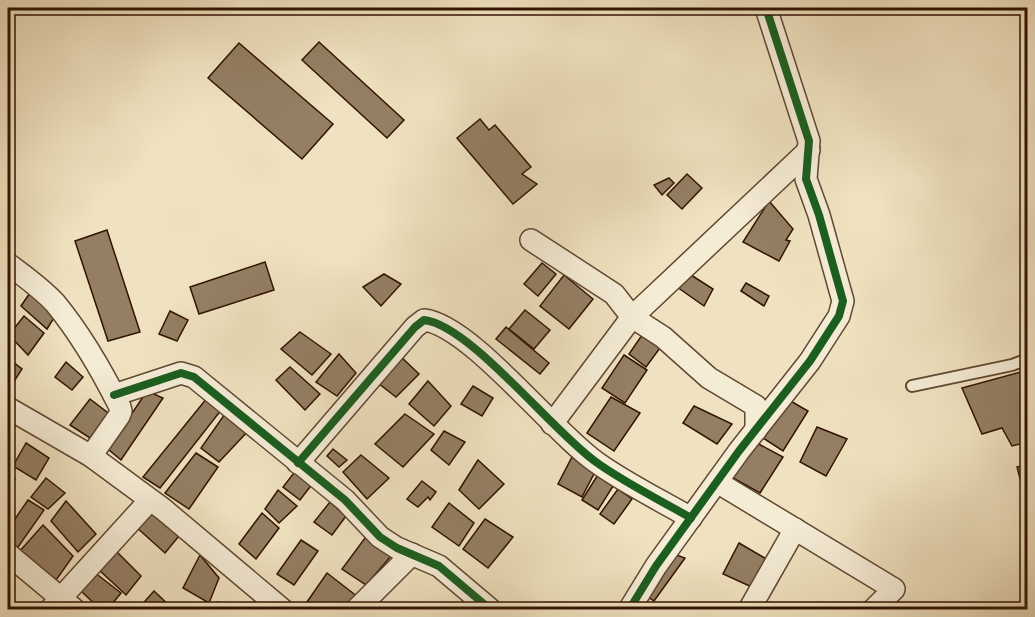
<svg xmlns="http://www.w3.org/2000/svg" width="1035" height="617" viewBox="0 0 1035 617" font-family="'Libre Caslon Text',serif">
<rect width="100%" height="100%" fill="#f0e2c0"/>
<filter id="stains"><feTurbulence type="fractalNoise" baseFrequency=".00333" numOctaves="4"/><feColorMatrix values="0 0 0 0 .2 0 0 0 0 .09 0 0 0 0 .02 0 0 0 .5 -.17"/></filter>
<radialGradient id="worn" r=".72"><stop offset=".6" stop-color="#630" stop-opacity="0"/><stop offset="1" stop-color="#630" stop-opacity=".3"/></radialGradient>
<!-- building -->
<g fill="#947f64" stroke="#311301" stroke-width="1.5">
<path d="M319 42 404 120 387 138 302 60Z"/>
<path d="M239 43 333 124 302 159 208 78Z"/>
<path d="M480 119 489 130 495 125 531 167 522 174 537 184 513 204 457 138Z"/>
<path d="M687 174 702 188 682 209 667 195Z"/>
<path d="M669 178 674 183 662 195 654 185Z"/>
<path d="M769 201 793 229 786 240 790 241 779 261 743 242Z"/>
<path d="M107 230 140 332 108 341 75 241Z"/>
<path d="M265 262 274 290 199 314 190 287Z"/>
<path d="M542 263 556 274 538 296 524 284Z"/>
<path d="M384 274 401 284 381 306 363 287Z"/>
<path d="M564 275 593 299 569 329 540 306Z"/>
<path d="M691 275 713 289 704 306 677 287Z"/>
<path d="M746 283 769 296 764 306 741 291Z"/>
<path d="M32 290 57 313 47 329 21 306Z"/>
<path d="M525 310 550 330 534 349 509 329Z"/>
<path d="M170 311 188 320 177 341 159 334Z"/>
<path d="M24 316 44 333 28 355 9 335Z"/>
<path d="M506 327 549 363 540 374 496 339Z"/>
<path d="M300 332 331 354 312 375 281 349Z"/>
<path d="M642 335 660 348 646 367 629 354Z"/>
<path d="M339 354 356 373 337 396 316 382Z"/>
<path d="M398 354 419 374 396 397 378 383Z"/>
<path d="M624 355 647 370 625 403 602 388Z"/>
<path d="M8 358 22 369 8 391Z"/>
<path d="M66 362 83 377 72 390 55 377Z"/>
<path d="M290 367 320 394 305 410 276 380Z"/>
<path d="M1028 370V442L1012 446 1002 428 982 434 962 388Z"/>
<path d="M428 381 451 406 434 426 409 404Z"/>
<path d="M473 386 493 398 482 416 461 404Z"/>
<path d="M147 391 163 398 121 460 108 449Z"/>
<path d="M611 397 640 413 614 451 587 433Z"/>
<path d="M207 398 222 409 160 488 143 477Z"/>
<path d="M90 399 112 416 93 440 70 425Z"/>
<path d="M787 399 808 411 783 451 763 438Z"/>
<path d="M694 406 732 424 717 444 683 423Z"/>
<path d="M227 411 249 430 219 462 201 448Z"/>
<path d="M405 414 434 434 403 467 375 444Z"/>
<path d="M8 423 14 427 8 436Z"/>
<path d="M817 427 847 439 826 476 800 462Z"/>
<path d="M444 431 465 442 449 465 431 450Z"/>
<path d="M755 442 783 457 760 493 733 478Z"/>
<path d="M26 443 49 458 36 480 13 466Z"/>
<path d="M333 449 347 460 339 467 327 456Z"/>
<path d="M196 453 218 467 189 509 165 493Z"/>
<path d="M361 455 389 478 367 499 343 472Z"/>
<path d="M573 455 597 468 582 497 558 484Z"/>
<path d="M478 460 504 484 479 509 459 490Z"/>
<path d="M1028 464V504L1027 505 1017 467Z"/>
<path d="M297 469 313 483 300 500 283 487Z"/>
<path d="M8 471 15 479 8 496Z"/>
<path d="M599 473 615 483 598 510 582 500Z"/>
<path d="M46 478 65 493 48 509 31 497Z"/>
<path d="M422 481 436 492 430 500 428 497 418 507 407 499Z"/>
<path d="M618 489 632 499 614 524 600 514Z"/>
<path d="M278 490 297 506 279 523 265 509Z"/>
<path d="M28 500 44 510 18 547 8 540V529Z"/>
<path d="M66 501 96 534 78 552 51 521Z"/>
<path d="M330 502 346 516 332 535 314 522Z"/>
<path d="M449 503 474 523 459 546 432 527Z"/>
<path d="M153 506 183 531 165 553 135 526Z"/>
<path d="M262 513 279 528 256 559 239 544Z"/>
<path d="M485 519 513 537 488 568 463 549Z"/>
<path d="M43 525 73 556 54 583 19 552Z"/>
<path d="M368 534 392 555 366 585 342 569Z"/>
<path d="M301 540 318 551 294 585 277 574Z"/>
<path d="M739 543 770 561 754 588 723 574Z"/>
<path d="M116 551 141 576 126 595 98 569Z"/>
<path d="M671 553 685 558 654 601 642 593Z"/>
<path d="M200 555 219 578 209 603 183 588Z"/>
<path d="M94 572 121 593 107 610H101L79 589Z"/>
<path d="M327 573 358 597 344 610H315L307 602Z"/>
<path d="M154 591 174 610H137Z"/>
<path d="M217 602 229 610H211Z"/>
</g>
<g fill="none" stroke-linecap="round" stroke-linejoin="round">
<!-- service casing -->
<g stroke="#614731" stroke-width="14">
<path id="service" d="M912 386 1012 365 1028 359"/>
</g>
<!-- minor casing -->
<g stroke="#614731" stroke-width="24">
<g id="minor">
<path d="M531 240 614 294 632 317 663 337 709 378 756 406V430"/>
<path d="M8 264C24 276 41 288 55 303 79 332 103 373 120 407L121 411 119 416 91 456"/>
<path d="M114 395 181 373 194 377 345 500 380 537 397 548 439 566 491 610"/>
<path d="M8 408 91 456 163 509 283 610"/>
<path d="M552 424 632 317 809 150"/>
<path d="M298 463 415 327 424 320C470 325 553 432 596 462 625 483 660 500 691 518"/>
<path d="M717 482 894 589 873 610"/>
<path d="M8 554 75 610"/>
<path d="M50 610 150 500"/>
<path d="M356 610 412 554"/>
<path d="M629 610 656 566 739 451 810 361 839 316 843 301 819 215 806 179 809 141 766 8"/>
<path d="M749 610 795 529"/>
</g>
</g>
<!-- service -->
<use href="#service" stroke="#f5ecd6" stroke-width="10"/>
<!-- minor -->
<use href="#minor" stroke="#f5ecd6" stroke-width="21"/>
<!-- cycleway casing -->
<g stroke="#f5ecd6" stroke-width="11">
<g id="cycleway">
<path d="M114 395 181 373 194 377 345 500 380 537 397 548 439 566 491 610"/>
<path d="M298 463 415 327 424 320C470 325 553 432 596 462 625 483 660 500 691 518"/>
<path d="M629 610 656 566 739 451 810 361 839 316 843 301 819 215 806 179 809 141 766 8"/>
</g>
</g>
<!-- cycleway -->
<use href="#cycleway" stroke="#1b5e20" stroke-width="8"/>
</g>
<!-- margin -->
<rect width="1035" height="617" fill="none" stroke="#f0e2c0" stroke-width="30"/>
<rect x="9" y="9" width="1017" height="599" fill="none" stroke="#311301" stroke-width="3"/>
<rect x="15" y="15" width="1005" height="587" fill="none" stroke="#311301" stroke-width="1.5"/>
<rect width="100%" height="100%" filter="url(#stains)"/>
<rect width="100%" height="100%" fill="url(#worn)"/>
</svg>
